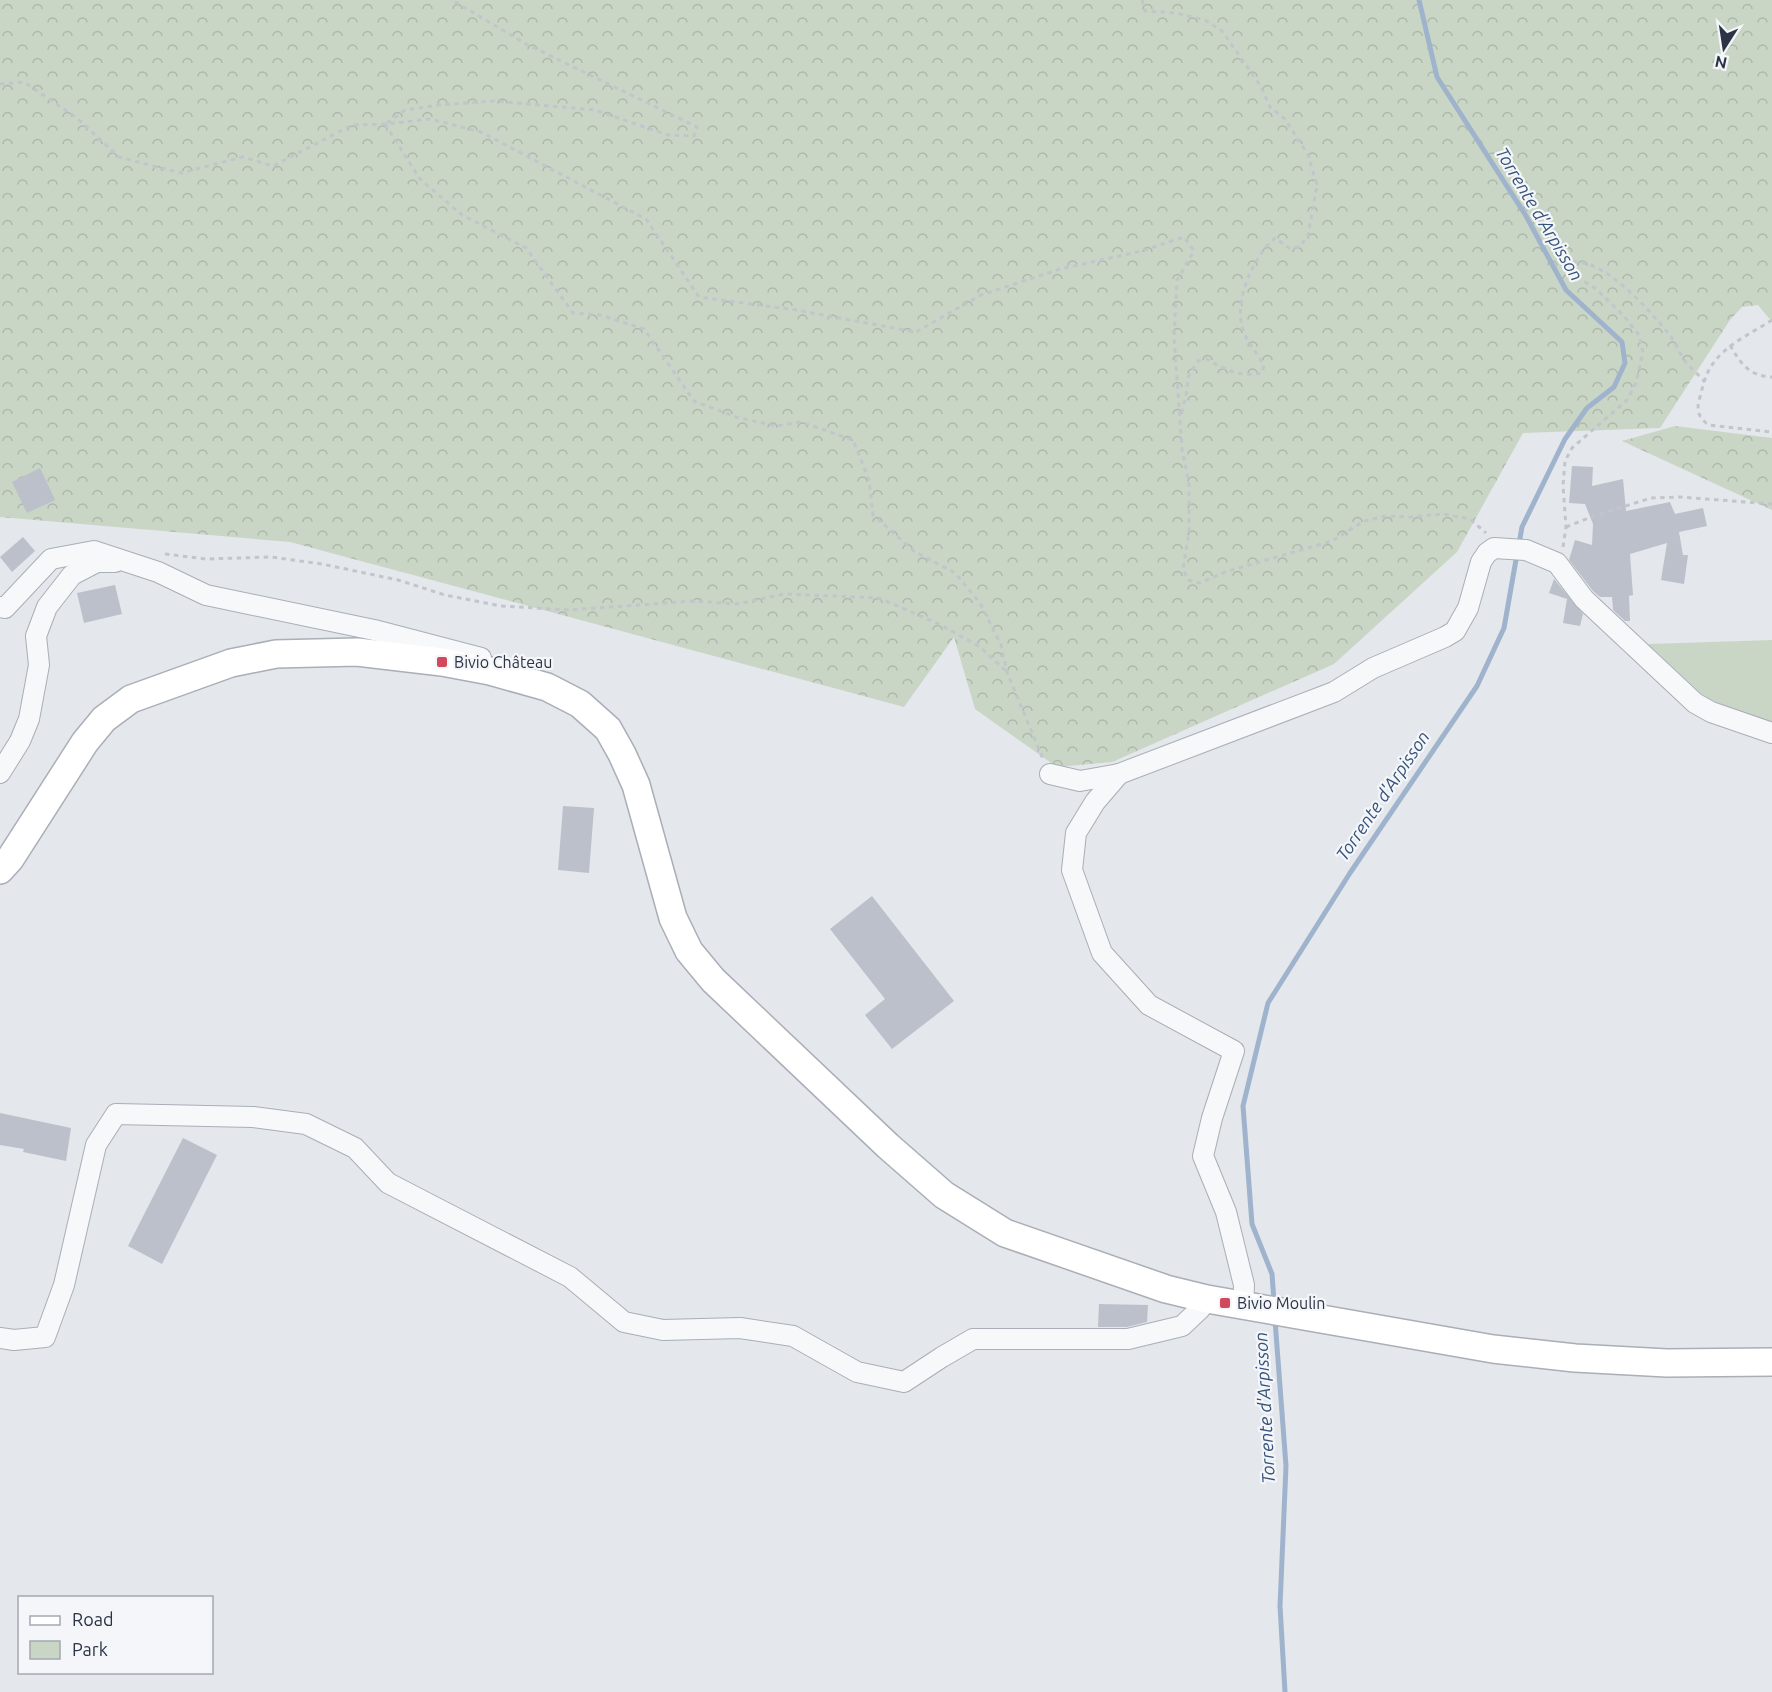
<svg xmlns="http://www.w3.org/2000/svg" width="1772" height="1692" viewBox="0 0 1772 1692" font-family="Ubuntu,sans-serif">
<defs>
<pattern id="forest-crowns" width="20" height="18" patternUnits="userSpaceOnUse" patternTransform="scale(1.5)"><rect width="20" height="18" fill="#c9d6c5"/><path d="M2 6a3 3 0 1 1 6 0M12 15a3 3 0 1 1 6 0" fill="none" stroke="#adb8ab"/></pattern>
</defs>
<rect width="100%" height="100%" fill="#e4e7ec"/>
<!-- green -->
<path fill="#c9d6c5" d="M1772 640V725L1706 698 1648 644Z"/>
<!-- forest -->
<g fill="url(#forest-crowns)">
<path d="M0 0H1772V322L1758 305 1742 307 1730 320 1660 428 1523 433 1457 552 1334 664 1112 762 1057 767 975 709 954 637 904 707 290 542 0 517Z"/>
<path d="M1675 426 1772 438V510L1622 441Z"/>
</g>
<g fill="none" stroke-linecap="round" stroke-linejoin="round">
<!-- stream -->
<g stroke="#9fb4cc" stroke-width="5">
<path d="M1419 0 1437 77 1526 216 1566 290 1622 342 1625 363 1614 387 1587 408 1565 439 1522 527 1519 544"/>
<path d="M1274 1301 1272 1274 1252 1224 1243 1106 1268 1003 1350 873 1477 686 1504 628 1517 554"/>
<path d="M1275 1320 1286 1466 1280 1606 1285 1692"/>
</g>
</g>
<!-- building -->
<g fill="#bbc0ca">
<path d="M1572 466 1593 467 1592 486 1623 479 1626 511 1670 502 1675 514 1703 508 1707 526 1679 532 1683 555H1688L1684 584 1661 580 1667 543 1630 554 1633 595 1629 596 1630 621H1625L1613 610 1612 597H1600L1593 591 1569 560 1575 540 1592 545 1593 524 1585 504 1569 503Z"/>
<path d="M40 468 55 500 27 513 12 482Z"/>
<path d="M23 537 35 551 12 572 0 557Z"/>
<path d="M1554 579 1583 614 1580 626 1563 623 1567 599 1549 593Z"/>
<path d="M115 585 122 614 84 623 77 593Z"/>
<path d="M563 806 594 808 589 873 558 870Z"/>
<path d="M872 896 954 1001 892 1049 865 1015 885 999 830 929Z"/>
<path d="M0 1113 71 1128 66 1161 23 1152 24 1149 0 1145Z"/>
<path d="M183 1138 217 1155 162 1264 128 1246Z"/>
<path d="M1099 1304 1148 1305 1147 1322 1127 1327H1098Z"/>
</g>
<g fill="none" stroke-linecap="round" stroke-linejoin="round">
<!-- street casing -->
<g stroke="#a9aeb7" stroke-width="22">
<g id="street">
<path d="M0 607 5 608 51 559 94 551 158 572 206 595 374 630 481 658"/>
<path d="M0 773 20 741 29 719 39 665 36 636 47 607 72 575 97 562H115"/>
<path d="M1050 774 1080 781 1119 774 1334 692 1373 668 1445 637 1455 631 1468 608 1481 562 1487 553 1494 548 1526 550 1557 563 1584 599 1695 703 1711 712 1772 733"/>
<path d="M1119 774 1095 802 1076 833 1072 870 1102 953 1149 1005 1234 1051 1212 1118 1203 1156 1226 1212 1244 1285 1243 1306"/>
<path d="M0 1338 14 1340 45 1337 64 1285 96 1145 116 1114 253 1117 306 1124 355 1148 388 1183 570 1277 624 1322 663 1330 740 1328 793 1336 857 1372 904 1382 942 1357 973 1339H1128L1182 1326 1200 1309 1207 1299"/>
</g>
</g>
<!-- secondary casing -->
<g stroke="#a9aeb7" stroke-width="30">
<path id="secondary" d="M0 870 10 859 85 742 104 719 131 699 231 663 276 654 357 652 442 662 490 671 547 687 580 704 608 729 622 754 636 785 673 918 689 951 713 980 888 1146 944 1195 1005 1233 1166 1289 1207 1299 1493 1349 1575 1358 1667 1363 1772 1362"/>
</g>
<!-- path -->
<g stroke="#c2c5cb" stroke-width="3" stroke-dasharray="4.5 4.5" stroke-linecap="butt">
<path d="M1142 0 1145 11 1176 13 1205 20 1222 31 1260 85 1270 107 1285 119 1308 155 1317 185 1308 235 1300 247 1289 248 1275 238C1253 256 1232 304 1244 332 1248 344 1258 354 1264 365L1262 373C1240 377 1225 370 1207 359L1198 361 1188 377 1187 390 1181 416"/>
<path d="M0 84 24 82 77 118 119 157 181 173 243 157 273 166 352 125 385 124 430 119 481 132 646 219 699 297 796 310 916 332 981 295 1060 269 1142 251 1184 237 1194 251 1177 280 1174 337 1182 449 1189 484V532L1183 569 1188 580 1200 583 1225 572 1332 541 1364 521 1386 516 1410 517 1443 514 1470 519 1486 533"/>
<path d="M387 123 405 110 439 105 494 101 595 110 668 135 694 136 697 127 526 44 452 0"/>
<path d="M385 124 420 179 462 215 526 248 573 313 600 315 644 329 694 401 736 417 776 426 801 422 853 440 869 480 873 515 914 551 955 573 980 603 1001 645 1007 672 1043 759"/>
<path d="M1772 320C1749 335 1719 347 1707 374 1704 381 1702 389 1700 397 1696 409 1698 418 1709 425L1772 432"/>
<path d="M1730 345C1741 364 1749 376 1772 377"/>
<path d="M1566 527 1591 517 1651 498 1680 497 1772 504"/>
<path d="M1563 547 1566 527 1563 485 1565 461 1572 448 1627 400 1636 383 1643 352 1639 335 1623 315 1596 289 1579 278 1570 269 1568 262C1603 256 1648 309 1669 334 1676 343 1679 353 1686 362 1691 369 1699 375 1705 382"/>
<path d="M165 554 206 559 271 557 322 564 398 580 445 595 501 606 569 610 693 601 737 604 784 594 879 598 941 625 980 647 1006 671"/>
</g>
<!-- street -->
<use href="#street" stroke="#f7f8fa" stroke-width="20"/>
<!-- secondary -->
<use href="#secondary" stroke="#fff" stroke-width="27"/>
</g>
<!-- markers -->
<g fill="#d1495b" stroke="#f4f6f9" stroke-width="2">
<rect x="436" y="656" width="12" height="12" rx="3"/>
<rect x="1219" y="1297" width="12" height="12" rx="3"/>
</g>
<g text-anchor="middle" stroke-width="4.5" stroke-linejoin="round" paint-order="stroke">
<!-- poi labels -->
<g font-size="16" fill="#2b3445" stroke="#f4f6f9" text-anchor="start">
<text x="454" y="668">Bivio Château</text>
<text x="1237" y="1309">Bivio Moulin</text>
</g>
<!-- water labels -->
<g font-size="18" font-style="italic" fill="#34527a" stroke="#f4f6f9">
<text transform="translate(1539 214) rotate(59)" y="6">Torrente d'Arpisson</text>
<text transform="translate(1383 796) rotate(-56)" y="6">Torrente d'Arpisson</text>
<text transform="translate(1265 1408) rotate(-93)" y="6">Torrente d'Arpisson</text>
</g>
</g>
<!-- legend -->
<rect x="18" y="1596" width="195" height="78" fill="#f4f6f9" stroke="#a4a8b1" stroke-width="1.5"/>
<rect x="30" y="1616" width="30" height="9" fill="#ffffff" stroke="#a4a8b1" stroke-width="1.5"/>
<text x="72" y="1626" font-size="18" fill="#2b3445">Road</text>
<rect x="30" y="1641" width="30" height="18" fill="#c9d6c5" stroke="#a4a8b1" stroke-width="1.5"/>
<text x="72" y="1656" font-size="18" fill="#2b3445">Park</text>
<!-- north arrow -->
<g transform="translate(1724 48) rotate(192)" stroke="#f4f6f9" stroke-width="4.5" paint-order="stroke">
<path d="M0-4.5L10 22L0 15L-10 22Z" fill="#2b3445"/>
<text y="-9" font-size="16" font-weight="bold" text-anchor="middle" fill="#2b3445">N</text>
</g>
</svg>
